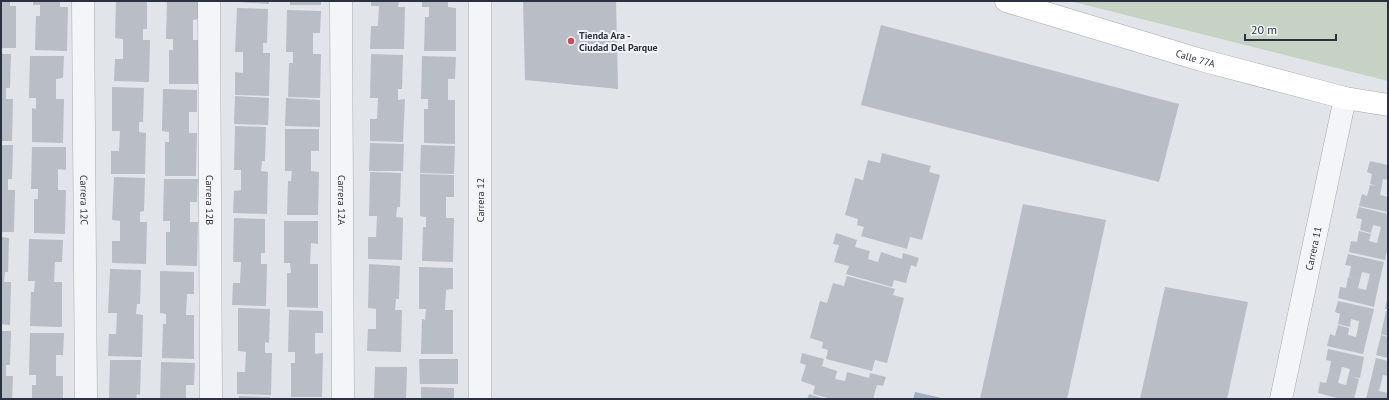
<svg xmlns="http://www.w3.org/2000/svg" width="1389" height="400" viewBox="0 0 1389 400" font-family="'PT Sans',sans-serif">
<rect width="100%" height="100%" fill="#e1e4e9"/>
<!-- green -->
<path fill="#c6d2c3" d="M1070 1H1388V81L1384 80Z"/>
<!-- water -->
<path fill="#9fb0c7" d="M915 392 946 399H913Z"/>
<!-- building -->
<g fill="#b9bdc6" fill-rule="evenodd">
<path d="M1 1H10V6H16V48H1Z"/>
<path d="M33 1H60V7H68L67 51 35 50 36 16H40V5H33Z"/>
<path d="M116 1H147V29H143V40H150L149 82 114 81 115 59H123V39L115 38Z"/>
<path d="M167 1H200V19L193 20V40H201L200 84H169V50H173V39H166Z"/>
<path d="M237 1H269V4L237 2Z"/>
<rect x="290" y="1" width="31" height="4"/>
<path d="M371 1H399L398 7H405L404 49H370L371 26H378L379 6H371Z"/>
<path d="M422 1H448V7L456 8V51H424L425 17H429V7H422Z"/>
<path d="M523 1H616L618 89 525 80Z"/>
<path d="M237 8 268 9 267 43H263V53H270L269 96 235 95V72L243 73V52H235Z"/>
<path d="M287 10 321 11 320 33H313V54H321L320 98 288 97 289 63H293V52H286Z"/>
<path d="M881 25 1179 104 1159 182 861 105Z"/>
<path d="M1 54H11L10 88H6V99H13L12 141H1Z"/>
<path d="M371 54 403 55 402 89H398V100L405 99 403 142 370 141V119H377L378 98H370Z"/>
<path d="M30 56H64L63 78 56 79V99H64L63 143 32 142V108L36 109V98H29Z"/>
<path d="M422 56 456 57 455 79H448V100H455V144L424 143V109H428V99H421Z"/>
<path d="M112 87 144 88 143 122H139V132L146 133 145 174H111V151H119L120 131H112Z"/>
<path d="M163 89 197 90V112H189V133H197L196 176H165V142H169V132L162 131Z"/>
<path d="M235 96 269 98 268 125 234 124Z"/>
<path d="M286 98 320 100V127L285 126Z"/>
<path d="M235 126 266 127 265 161H262L261 171 268 172 267 214 233 213 234 191 241 190V170H234Z"/>
<path d="M285 129H319V151H311V171L319 172 318 215H287L288 181H291L292 171H285Z"/>
<path d="M370 143 404 144 403 171H369Z"/>
<path d="M1 145H13L12 179H8V190H15L14 232H1Z"/>
<path d="M421 145 455 146 454 174 420 173Z"/>
<path d="M32 147H66V170L58 169V190H66L65 234 34 233V199H38V189H31Z"/>
<path d="M882 153 931 166 929 172 940 175 922 240 910 237 907 249 861 236 864 227 857 225 858 219 845 215 855 178 863 180 868 160 880 163Z"/>
<path d="M1370 161 1388 165V180L1383 179 1380 195 1388 197V212L1359 206 1362 194 1367 196 1370 185 1376 186 1370 184 1372 174 1367 172Z"/>
<path d="M370 172 401 173 400 207H397L396 217 403 218 402 260 368 259V237H376L377 216H369Z"/>
<path d="M420 174 454 175V197H446V218H454L453 262 422 261 423 227H426V217L420 216Z"/>
<path d="M114 177 145 178 144 211 140 212V222H147L146 264 112 263V241H120V221L112 220Z"/>
<path d="M164 179H198L197 202H190V222H198L197 266 166 265V232H170V221H163Z"/>
<path d="M1023 204 1106 220 1067 399H980Z"/>
<path d="M1359 207 1388 214V236L1383 235 1388 236V246L1385 260 1349 252 1351 241 1357 242 1359 231 1371 234 1369 241 1377 243 1381 227 1373 225 1371 233 1360 230 1362 219 1356 218Z"/>
<path d="M234 218 265 219V253H261V264H267L266 306 232 305 233 283H240L241 262H233Z"/>
<path d="M284 221H318V244L311 243 310 264H318V308L287 307V273H291L290 263H284Z"/>
<path d="M836 233 857 240 855 247 870 251 868 259 878 262 881 252 902 259 903 253 919 258 916 267 911 265 906 283 894 280 892 287 846 274 849 266 834 262 839 245 833 244Z"/>
<path d="M1 237 9 238 8 272H5L4 282H11L10 325 1 324Z"/>
<path d="M29 239 63 240 62 262H55L54 282H62V327L30 326 31 292H34L35 281H28Z"/>
<path d="M1348 254 1384 262 1379 283 1371 281 1379 283 1374 307 1338 298 1340 287 1346 288 1348 277 1360 280 1358 288 1366 290 1370 274 1362 272 1360 280 1349 277 1351 266 1345 265Z"/>
<path d="M369 264 400 266 399 299H396L395 310H402L401 352 367 351 368 329H376V309L368 308Z"/>
<path d="M419 267 453 268V289L446 290 445 310H453V354H421L422 319 425 320 426 309H419Z"/>
<path d="M110 269 141 270 140 304H137L136 314 143 315 142 357 108 356 109 334H116L117 313H108Z"/>
<path d="M160 271 194 272V294H187L186 315H194V359L162 358 163 324H166V314L160 313Z"/>
<path d="M847 276 895 289 893 295 904 298 887 363 875 360 872 371 826 359 828 350 822 348 823 342 810 338 820 301 827 303 833 283 844 286Z"/>
<path d="M1165 287 1248 302 1227 399H1140Z"/>
<path d="M1387 299H1388V309H1385Z"/>
<path d="M1338 301 1374 309 1363 354 1327 346 1330 334 1335 336 1338 325 1349 328 1348 335 1356 337 1358 328 1364 329 1358 328 1359 321 1351 319 1350 327 1338 324 1340 314 1335 312Z"/>
<path d="M238 308 270 309 269 343 265 342V353H272L271 395 237 394V372H245L246 352 238 351Z"/>
<path d="M289 310 323 311V333H315V354L323 353 322 397H291V363H295V352H288Z"/>
<path d="M1386 311H1388V336L1381 334Z"/>
<path d="M1 331H11L10 365H6V376H13L12 399H1Z"/>
<path d="M30 333H64L63 355H56V376H63V399H32V385H36V375H29Z"/>
<path d="M1381 335 1388 337V358L1376 355Z"/>
<path d="M1328 349 1364 357 1360 378 1353 377 1359 379 1354 399H1341L1318 393 1320 382 1326 383 1329 372 1331 361 1326 360ZM1342 367 1350 369 1346 385 1338 383 1340 375 1332 374 1340 375Z"/>
<path d="M802 353 824 359 822 366 837 371 835 379 845 381 847 372 869 378 870 373 886 377 883 386 877 385 873 399H832L813 394 815 386 801 381 806 365 800 363Z"/>
<path d="M1376 358 1388 361V376L1383 375 1379 391 1388 393V399H1366Z"/>
<path d="M419 359H458V384H420Z"/>
<path d="M110 360H141L140 395 137 394 136 399H109Z"/>
<path d="M161 362 195 363 194 385H186V399H160Z"/>
<path d="M375 367H407L406 399H374Z"/>
<path d="M421 387 454 388V399H421Z"/>
<path d="M809 394 825 399H807Z"/>
<path d="M239 396 270 397V399H239Z"/>
</g>
<g fill="none" stroke-linecap="round" stroke-linejoin="round">
<!-- street casing -->
<g stroke="#a7abb3" stroke-width="23">
<g id="street">
<path id="s1" d="M83 1 86 399"/>
<path id="s2" d="M209 1 211 399"/>
<path id="s3" d="M341 1 343 399"/>
<path d="M480 1V399"/>
<path id="s4" d="M1281 399 1345 98"/>
</g>
</g>
<!-- secondary casing -->
<g stroke="#a7abb3" stroke-width="23">
<g id="secondary">
<path id="s5" d="M1006 1 1201 60 1345 98 1388 105"/>
</g>
</g>
<!-- street -->
<use href="#street" stroke="#f4f5f8" stroke-width="22"/>
<!-- secondary -->
<use href="#secondary" stroke="#fff" stroke-width="22"/>
</g>
<!-- markers -->
<circle fill="#c64e59" stroke="#f1f3f7" stroke-width="1.5" cx="571" cy="41" r="4"/>
<g text-anchor="middle" stroke-width="4" stroke-linejoin="round" paint-order="stroke">
<!-- poi labels -->
<g font-size="10" font-weight="bold" fill="#2b3140" stroke="#f1f3f7" text-anchor="start">
<text x="579" y="39">Tienda Ara -<tspan x="579" dy="12">Ciudad Del Parque</tspan></text>
</g>
<!-- street labels -->
<g font-size="10" fill="#2b3140" stroke="#f1f3f7">
<text dy="4" stroke="none"><textPath href="#s5" startOffset="198">Calle 77A</textPath></text>
<text dy="4" stroke="none"><textPath href="#s1" startOffset="199">Carrera 12C</textPath></text>
<text dy="4" stroke="none"><textPath href="#s2" startOffset="199">Carrera 12B</textPath></text>
<text dy="4" stroke="none"><textPath href="#s3" startOffset="199">Carrera 12A</textPath></text>
<text transform="translate(480 200) rotate(-90)" y="4">Carrera 12</text>
<text dy="4" stroke="none"><textPath href="#s4" startOffset="154">Carrera 11</textPath></text>
</g>
</g>
<!-- border -->
<rect width="1389" height="400" fill="none" stroke="#2b3140" stroke-width="4"/>
<!-- scale -->
<path d="M1245 34v6h91v-6" fill="none" stroke="#2b3140" stroke-width="2"/>
<text x="1251" y="34" font-size="12" fill="#2b3140" stroke="#f1f3f7" stroke-width="3" paint-order="stroke">20 m</text>
</svg>
